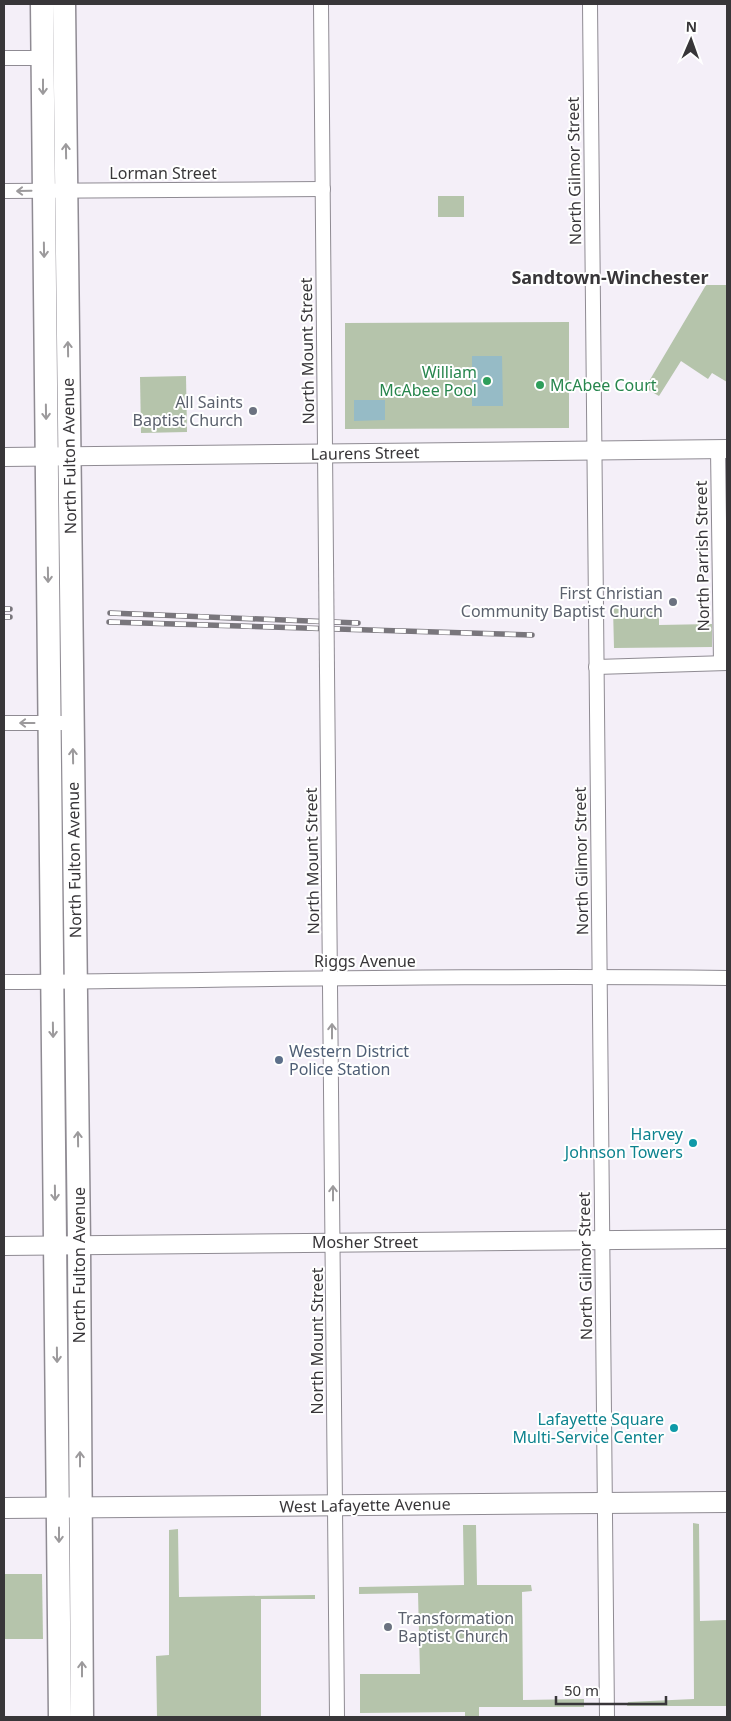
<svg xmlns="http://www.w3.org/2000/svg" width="731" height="1721" viewBox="0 0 731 1721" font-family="'Noto Sans',sans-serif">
<rect width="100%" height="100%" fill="#f4eff8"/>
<!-- green -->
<g fill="#b5c4ab">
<rect x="438" y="196" width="26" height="21"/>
<path d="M706 285H727V382L712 373 708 379 681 361 659 396 645 388Z"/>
<path d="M569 322V428L345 429V323Z"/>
<path d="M186 376 187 432 141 433 140 377Z"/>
<path d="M659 607V625L712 624V647L614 648 613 608Z"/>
<path d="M693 1523 699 1524 700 1621 727 1620V1706H627L628 1702 694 1699Z"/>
<path d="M463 1525H476L477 1585H531L532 1591 522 1592 523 1700 584 1699V1707H479V1717H465V1712L360 1713V1674H420L418 1593 359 1594V1587L464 1585Z"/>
<path d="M178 1529 179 1597 315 1595V1599H261V1717H157L156 1656 169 1655V1530Z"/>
<path d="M4 1574H42L43 1639H4Z"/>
</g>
<!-- water -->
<g fill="#96bbc6">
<path d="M472 356H502L503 406H472Z"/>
<path d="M354 400H385V420L354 421Z"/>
</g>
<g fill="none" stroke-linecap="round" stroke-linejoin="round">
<!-- minor casing -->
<g stroke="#8f8b93" stroke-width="16">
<g id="minor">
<path d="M321 4 326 560"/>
<path d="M590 4 607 1717"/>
<path d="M4 58H43"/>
<path d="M4 191 323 189"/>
<path d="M718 450 721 663"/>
<path d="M596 667 727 663"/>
<path d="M327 671 337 1717"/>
<path d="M4 723H72"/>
<path d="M4 982C245 980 486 975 727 978"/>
</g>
</g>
<!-- tertiary casing -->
<g stroke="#8f8b93" stroke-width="20">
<g id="tertiary">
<path d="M4 457 727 449"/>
<path d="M4 1246 727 1239"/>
</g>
</g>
<!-- secondary casing -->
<g stroke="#8f8b93" stroke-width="22">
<path id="secondary" d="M4 1508 727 1502"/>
</g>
<!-- primary casing -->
<g stroke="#8f8b93" stroke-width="25">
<g id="primary">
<path d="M42 4 60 1717"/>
<path d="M64 4 79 1245 82 1717"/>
</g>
</g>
<!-- minor -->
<use href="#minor" stroke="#fff" stroke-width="14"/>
<!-- tertiary -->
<use href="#tertiary" stroke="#fff" stroke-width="18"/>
<!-- secondary -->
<use href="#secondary" stroke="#fff" stroke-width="20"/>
<!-- primary -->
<use href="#primary" stroke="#fff" stroke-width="22"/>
<!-- rail casing -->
<g stroke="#79767c" stroke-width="5.5">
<g id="rail">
<path d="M4 609H10"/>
<path d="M110 613 358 623"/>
<path d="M4 617H10"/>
<path d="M109 622 532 635"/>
</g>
</g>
<!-- rail -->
<use href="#rail" stroke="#fff" stroke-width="4" stroke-dasharray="11" stroke-linecap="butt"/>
<!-- minor-bridge casing -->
<g stroke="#8f8b93" stroke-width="16" stroke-linecap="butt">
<path id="minor-bridge" d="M326 560 327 671"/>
</g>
<!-- minor-bridge -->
<use href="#minor-bridge" stroke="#fff" stroke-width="14"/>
</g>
<!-- one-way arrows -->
<defs><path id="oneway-shaft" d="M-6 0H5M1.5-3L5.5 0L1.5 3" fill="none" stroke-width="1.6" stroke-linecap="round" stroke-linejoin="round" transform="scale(1.25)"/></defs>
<g stroke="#9c9a9c">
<use href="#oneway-shaft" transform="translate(43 87) rotate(90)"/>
<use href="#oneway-shaft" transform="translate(66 151) rotate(-91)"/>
<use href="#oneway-shaft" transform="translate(24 191) rotate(179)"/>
<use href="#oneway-shaft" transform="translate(44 250) rotate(89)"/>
<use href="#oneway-shaft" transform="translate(68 349) rotate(-91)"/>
<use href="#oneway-shaft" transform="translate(46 412) rotate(89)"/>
<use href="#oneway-shaft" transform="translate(48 575) rotate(89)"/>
<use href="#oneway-shaft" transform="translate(27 723) rotate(180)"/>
<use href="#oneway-shaft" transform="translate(73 756) rotate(-91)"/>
<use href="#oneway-shaft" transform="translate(53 1030) rotate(89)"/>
<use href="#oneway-shaft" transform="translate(332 1031) rotate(-90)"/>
<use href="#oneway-shaft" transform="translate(78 1139) rotate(-91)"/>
<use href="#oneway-shaft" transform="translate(55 1193) rotate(89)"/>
<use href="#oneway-shaft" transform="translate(333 1193) rotate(-90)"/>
<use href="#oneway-shaft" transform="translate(57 1355) rotate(89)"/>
<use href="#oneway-shaft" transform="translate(80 1459) rotate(-90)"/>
<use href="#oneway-shaft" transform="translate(59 1535) rotate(90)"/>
<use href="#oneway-shaft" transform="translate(82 1669) rotate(-90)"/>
</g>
<!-- markers -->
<g fill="#2e9e5b" stroke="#fff" stroke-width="2">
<circle cx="487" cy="381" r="5"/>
<circle cx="540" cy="385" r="5"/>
</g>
<g fill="#6b7280" stroke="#fff" stroke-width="2">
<circle cx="253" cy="411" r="5"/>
<circle cx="673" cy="602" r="5"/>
<circle cx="388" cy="1627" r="5"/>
</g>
<circle fill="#5c6f8a" stroke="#fff" stroke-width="2" cx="279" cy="1060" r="5"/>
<g fill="#0f9aa8" stroke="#fff" stroke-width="2">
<circle cx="693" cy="1143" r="5"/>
<circle cx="674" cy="1428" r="5"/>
</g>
<g text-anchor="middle" stroke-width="4" stroke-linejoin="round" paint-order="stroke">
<!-- street labels -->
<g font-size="16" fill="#383639" stroke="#fff">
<text transform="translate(574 171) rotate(-91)" y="6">North Gilmor Street</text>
<text x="163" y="179">Lorman Street</text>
<text transform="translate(307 351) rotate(-91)" y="6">North Mount Street</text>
<text transform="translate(365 453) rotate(-1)" y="6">Laurens Street</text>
<text transform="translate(69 456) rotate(-91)" y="6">North Fulton Avenue</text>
<text transform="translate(702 556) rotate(-91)" y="6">North Parrish Street</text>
<text transform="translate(74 860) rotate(-91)" y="6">North Fulton Avenue</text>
<text transform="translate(312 861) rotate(-91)" y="6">North Mount Street</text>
<text transform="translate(581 861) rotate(-91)" y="6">North Gilmor Street</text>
<text x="365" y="967">Riggs Avenue</text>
<text x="365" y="1248">Mosher Street</text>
<text transform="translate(79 1265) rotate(-90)" y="6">North Fulton Avenue</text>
<text transform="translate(585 1266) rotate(-91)" y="6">North Gilmor Street</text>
<text transform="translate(317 1341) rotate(-90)" y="6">North Mount Street</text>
<text transform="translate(365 1505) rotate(-1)" y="6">West Lafayette Avenue</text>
</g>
<!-- leisure labels -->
<g font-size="16" fill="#27864d" stroke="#fff" text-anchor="end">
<text x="477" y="378">William<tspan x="477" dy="18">McAbee Pool</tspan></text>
<text x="550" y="391" text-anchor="start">McAbee Court</text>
</g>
<!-- worship labels -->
<g font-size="16" fill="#5b616d" stroke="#fff" text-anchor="end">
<text x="243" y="408">All Saints<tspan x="243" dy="18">Baptist Church</tspan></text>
<text x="663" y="599">First Christian<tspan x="663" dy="18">Community Baptist Church</tspan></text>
<text x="398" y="1624" text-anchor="start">Transformation<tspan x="398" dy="18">Baptist Church</tspan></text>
</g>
<!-- service labels -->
<g font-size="16" fill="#4e5e75" stroke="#fff" text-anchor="start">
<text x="289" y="1057">Western District<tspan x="289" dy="18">Police Station</tspan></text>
</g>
<!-- culture labels -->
<g font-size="16" fill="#0d838f" stroke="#fff" text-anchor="end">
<text x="683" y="1140">Harvey<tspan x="683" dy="18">Johnson Towers</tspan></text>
<text x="664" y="1425">Lafayette Square<tspan x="664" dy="18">Multi-Service Center</tspan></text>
</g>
<!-- neighbourhood labels -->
<g font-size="18" font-weight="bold" fill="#383639" stroke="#fff">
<text x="610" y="284">Sandtown-Winchester</text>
</g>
</g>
<!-- border -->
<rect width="731" height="1721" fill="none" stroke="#383639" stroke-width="10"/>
<!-- north arrow -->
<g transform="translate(691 40) rotate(2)" stroke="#ffffff" stroke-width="4" paint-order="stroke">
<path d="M0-4L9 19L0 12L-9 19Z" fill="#383639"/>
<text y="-8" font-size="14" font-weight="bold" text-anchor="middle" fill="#383639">N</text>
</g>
<!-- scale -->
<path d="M556 1696v8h110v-8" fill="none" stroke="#383639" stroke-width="2.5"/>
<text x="564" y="1696" font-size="15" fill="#383639" stroke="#ffffff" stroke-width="4" paint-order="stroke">50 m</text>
</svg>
